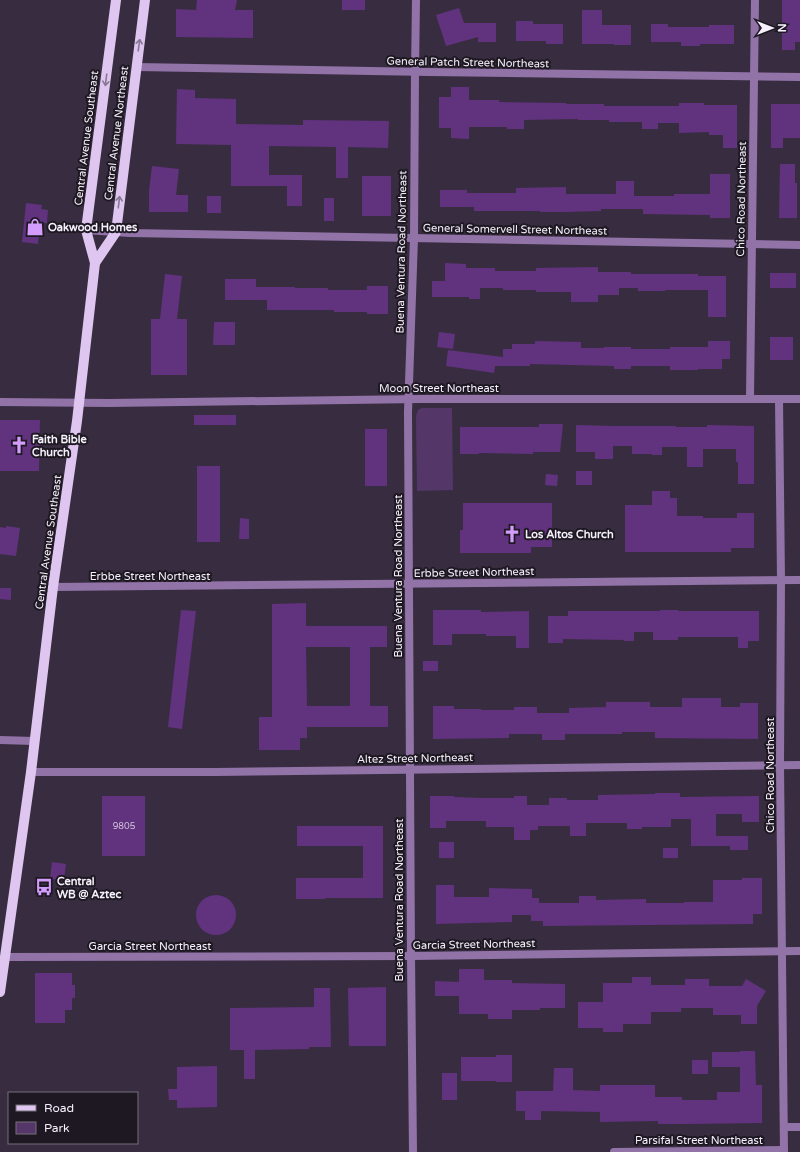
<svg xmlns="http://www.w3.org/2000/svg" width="800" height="1152" viewBox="0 0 800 1152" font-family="'Varela Round',sans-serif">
<rect width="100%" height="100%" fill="#382d40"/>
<!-- green -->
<path fill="#543668" d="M422 408H452L453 490 417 491 416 416 418 410Z"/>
<!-- building -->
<g fill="#61327e" fill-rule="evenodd">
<path d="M197 0H237L235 10H253V38L176 37V9L196 10Z"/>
<rect x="342" y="0" width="23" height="10"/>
<path d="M782 0H800V42H795V50H782Z"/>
<path d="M459 8 464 23H496V42H478V37L446 46 436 15Z"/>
<path d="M582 10H602V25H631V45H614V44H582Z"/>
<path d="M516 21H533V24H563V44H546V41H516Z"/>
<path d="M651 24H668V27H709V25H734V44H700V46H681V42H651Z"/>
<path d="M451 87H469V100H499V102L566 103V104H604V106H679V103H704V105H737V148H723V135H709V132L679 133V123H658V129H642V122H609V120H578V119L524 120V129H507V127H469V139L451 138V128H439V97H451Z"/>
<path d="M177 89 195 90V98L236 99V124L303 125V120L389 121 388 148 348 147V178H336V147L269 146V175H302V206H287V186H231V145L176 144Z"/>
<path d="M771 104H800V138H783V148H771Z"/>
<path d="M780 164H795V183H797V218H779Z"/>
<path d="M152 166 179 169 176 195H188V212H149V191Z"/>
<path d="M710 174H730V218H710V215L643 214V209H601V211L566 212H540V211H474V207H440V190H467V193H516V188L566 187V194H616V181H634V196H674V194H710Z"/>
<rect x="362" y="176" width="29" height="40"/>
<rect x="207" y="196" width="14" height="17"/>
<rect x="324" y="198" width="10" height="23"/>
<path d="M26 203 42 205 41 209 48 210 47 223H40L38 244 22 242Z"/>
<path d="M445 263 466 264V268H495V271H536V268L598 267V272H631V274H698V276H726V317H708V290H665V291H638V288H619V295H598V302H571V292H536V290H503V288H480V299H469V297H432V281H445Z"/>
<rect x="770" y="273" width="26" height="15"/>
<path d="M165 274 182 276 177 319H187V375H151V319H160Z"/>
<path d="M225 279H256V287H295V288H328V290H367V286H388V314H367V312H334V310H267V300H225Z"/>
<path d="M214 322H235V345H213Z"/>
<path d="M439 332 455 334 453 349 437 347Z"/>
<rect x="770" y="337" width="23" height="23"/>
<path d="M535 341 581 342V348H604V347H631V349H670V347H708V341H730V359H722V369H698V370H670V366H631V369H614V366L530 364V366H495L494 373 446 366 448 350 503 357V349H512V344H535Z"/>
<rect x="194" y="415" width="42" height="10"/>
<path d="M0 420H40L39 471H0Z"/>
<path d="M539 424H562L563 425 560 452H533V454L479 453V454H460V427H539Z"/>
<path d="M576 425 612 426H676V427H707V425L754 426V484H738V462H736V449H703V467H687V447H662V455H652V454H632V446H613V459H595V452H576Z"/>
<rect x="365" y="429" width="22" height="57"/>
<rect x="197" y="466" width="23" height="76"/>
<rect x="576" y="471" width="16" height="14"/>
<path d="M546 474 558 475 557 486 545 485Z"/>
<path d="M652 491H670V498H677V516H703V518H737V513H754V548H731V552H625V505H652Z"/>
<path d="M463 503H552V547H531V553H460V530H463Z"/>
<path d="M240 518 249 519V539H239Z"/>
<path d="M6 526 20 528 16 556 0 554V527L6 528Z"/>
<path d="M0 588H11V600L0 599Z"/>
<path d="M306 603V626H387V647H370V706H388V727H307V738H300V750H259V717H272V604ZM306 647H350V706H307Z"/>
<path d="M181 610 196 611 182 729 168 727Z"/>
<path d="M433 610H481V612L529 611V648H516V636H486V634H452V645H433Z"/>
<path d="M660 610H678V611H759V641H748V648H738V637H678V640H653V632H634V641H624V640L563 639V643H548V616H568V611H660Z"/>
<rect x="423" y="661" width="15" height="10"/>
<path d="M682 698H721V707H740V703H758V739L655 738V732H622V734H565V740H542V734H509V738L433 739V706H454V709H481V710H514V707H537V713H569V708L606 707V702H650V707H682Z"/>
<path d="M655 793H680V797L759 796V822H742V814H716V836H748V850H730V846H691V819H671V827H642V829H627V823H586V836H570V826H538V830H530V840H514V827H486V821H446V828H430V796H454V797L481 798H514V796H527V805H549V798H567V800H598V795L655 794Z"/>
<rect x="102" y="796" width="43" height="60"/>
<path d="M297 826H383V898H325V899H296V878H363V846H297Z"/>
<rect x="439" y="842" width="15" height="16"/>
<rect x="663" y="848" width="15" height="10"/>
<path d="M52 862 66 864 64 880 50 879Z"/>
<path d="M742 878H762V914H753V924L543 926V921H531V915H512V922L436 924V885H454V897H489V888L532 889V898H539V903H579V896H596V900L646 899V903H684V902H713V880H742Z"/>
<circle cx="216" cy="915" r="20"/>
<path d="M459 969H484V980H512V983L565 984V1008H540V1010H512V1019H488V1014H459V996H435V981L459 982Z"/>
<path d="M35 973H72V985H75V998H72V1010H65V1023H35Z"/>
<path d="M632 977H651V985H685V979H709V986H742L746 979 766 991 757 1006V1024H741V1015H713V1008H681V1012H651V1024H623V1032H603V1028H578V1002H603V983H632Z"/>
<path d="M386 987V1046H349L348 988Z"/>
<path d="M314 988H330L331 1047H309V1049L255 1050V1079H244V1050H230V1008L314 1007Z"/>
<path d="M740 1051H755L756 1085H762V1123L685 1124H658V1121L600 1122V1112L541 1111V1120H525V1111H516V1091H553L554 1068H573V1090L600 1091V1085H655V1097H682V1100H717V1092H740V1067H712V1052H740Z"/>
<path d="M496 1055H512V1082H496V1081H461V1057H496Z"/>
<rect x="692" y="1060" width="16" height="14"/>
<path d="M217 1066V1107L177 1108V1100H169L168 1089H177V1067Z"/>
<rect x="442" y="1073" width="15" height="27"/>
</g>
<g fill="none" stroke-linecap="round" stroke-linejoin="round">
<!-- minor -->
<g stroke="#9273a8" stroke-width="8">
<path d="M136 67 429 72 800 77"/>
<path d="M86 230 130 233 800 245"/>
<path d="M53 587 800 580"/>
<path d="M0 740 34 741"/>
<path d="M31 772H215L800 765"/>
<path d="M5 957 411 956 800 951"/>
<path d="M784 1127H800"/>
<path d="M413 1152 411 956 408 412 414 238 415 72 416 0"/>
<path d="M614 1152 784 1150"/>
</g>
<!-- tertiary -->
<g stroke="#9273a8" stroke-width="8">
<path d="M750 398 755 0"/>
<path d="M779 399 781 580 780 765 784 1152"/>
<path d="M0 402 109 403 421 399H800"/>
</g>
<!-- primary -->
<g stroke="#dec6f1" stroke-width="10">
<path d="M95 263 116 232 145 0"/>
<path d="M0 992 31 772 53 587 77 421 95 263 86 230 116 0"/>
</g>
</g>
<!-- one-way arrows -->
<defs><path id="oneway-shaft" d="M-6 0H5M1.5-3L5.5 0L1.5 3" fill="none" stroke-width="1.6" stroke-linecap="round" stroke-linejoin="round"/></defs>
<g stroke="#877893">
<use href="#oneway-shaft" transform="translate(139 45) rotate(-82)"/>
<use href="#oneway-shaft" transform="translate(106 80) rotate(97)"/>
<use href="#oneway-shaft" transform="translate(119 202) rotate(-83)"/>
</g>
<!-- icons -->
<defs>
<g id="shop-bare" transform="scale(1.38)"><path d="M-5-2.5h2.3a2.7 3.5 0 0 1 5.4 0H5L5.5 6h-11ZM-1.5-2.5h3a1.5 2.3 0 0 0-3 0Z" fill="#d49cfc" stroke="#1d1821" stroke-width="2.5" paint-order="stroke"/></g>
<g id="church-bare" transform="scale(1.38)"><path d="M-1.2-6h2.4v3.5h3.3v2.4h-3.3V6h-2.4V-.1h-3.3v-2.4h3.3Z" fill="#d49cfc" stroke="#1d1821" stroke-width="2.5" paint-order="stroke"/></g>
<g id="bus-bare" transform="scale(1.38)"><path d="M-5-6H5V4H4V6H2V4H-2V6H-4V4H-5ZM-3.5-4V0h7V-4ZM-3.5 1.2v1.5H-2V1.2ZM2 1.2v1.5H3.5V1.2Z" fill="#d49cfc" stroke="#1d1821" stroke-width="2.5" paint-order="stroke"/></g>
</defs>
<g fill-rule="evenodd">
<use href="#shop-bare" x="35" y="227"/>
<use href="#church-bare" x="19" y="445"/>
<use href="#church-bare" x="512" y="534"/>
<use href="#bus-bare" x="44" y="887"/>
</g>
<g text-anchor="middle" stroke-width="4" stroke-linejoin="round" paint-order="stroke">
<!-- number labels -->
<g font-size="9" fill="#d1c0dc">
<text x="124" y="829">9805</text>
</g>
<!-- street labels -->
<g font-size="11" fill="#f6f0fc" stroke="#1d1821">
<text transform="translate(468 62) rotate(1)" y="4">General Patch Street Northeast</text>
<text transform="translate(116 133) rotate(-83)" y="4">Central Avenue Northeast</text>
<text transform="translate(86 138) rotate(-83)" y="4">Central Avenue Southeast</text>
<text transform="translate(741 199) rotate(-89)" y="4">Chico Road Northeast</text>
<text transform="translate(515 229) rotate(1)" y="4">General Somervell Street Northeast</text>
<text transform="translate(401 252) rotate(-89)" y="4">Buena Ventura Road Northeast</text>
<text x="439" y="392">Moon Street Northeast</text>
<text transform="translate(48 542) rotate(-82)" y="4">Central Avenue Southeast</text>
<text transform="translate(474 572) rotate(-1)" y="4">Erbbe Street Northeast</text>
<text x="150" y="580">Erbbe Street Northeast</text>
<text transform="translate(398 576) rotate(-90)" y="4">Buena Ventura Road Northeast</text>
<text transform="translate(415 758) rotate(-1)" y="4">Altez Street Northeast</text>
<text transform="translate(770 775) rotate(-90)" y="4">Chico Road Northeast</text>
<text transform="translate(399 900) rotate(-90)" y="4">Buena Ventura Road Northeast</text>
<text transform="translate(474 944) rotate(-1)" y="4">Garcia Street Northeast</text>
<text x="150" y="950">Garcia Street Northeast</text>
<text x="699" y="1144">Parsifal Street Northeast</text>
</g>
<!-- poi labels -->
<g font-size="11" font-weight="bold" fill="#f6f0fc" stroke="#1d1821" text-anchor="start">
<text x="48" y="231">Oakwood Homes</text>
<text x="32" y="443">Faith Bible<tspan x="32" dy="13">Church</tspan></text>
<text x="525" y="538">Los Altos Church</text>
<text x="57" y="885">Central<tspan x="57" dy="13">WB @ Aztec</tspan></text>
</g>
</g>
<!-- legend -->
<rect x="8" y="1092" width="130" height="52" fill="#1d1821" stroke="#746e79"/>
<rect x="16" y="1105" width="20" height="6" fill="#dec6f1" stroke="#746e79"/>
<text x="44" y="1112" font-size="12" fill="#f6f0fc">Road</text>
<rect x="16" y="1122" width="20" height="12" fill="#543668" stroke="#746e79"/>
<text x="44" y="1132" font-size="12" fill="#f6f0fc">Park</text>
<!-- north arrow -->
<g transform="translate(772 28) rotate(90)" stroke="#1d1821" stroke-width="3" paint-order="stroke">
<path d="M0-3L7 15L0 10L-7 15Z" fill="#f6f0fc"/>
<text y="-6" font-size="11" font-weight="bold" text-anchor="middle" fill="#f6f0fc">N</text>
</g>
</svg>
